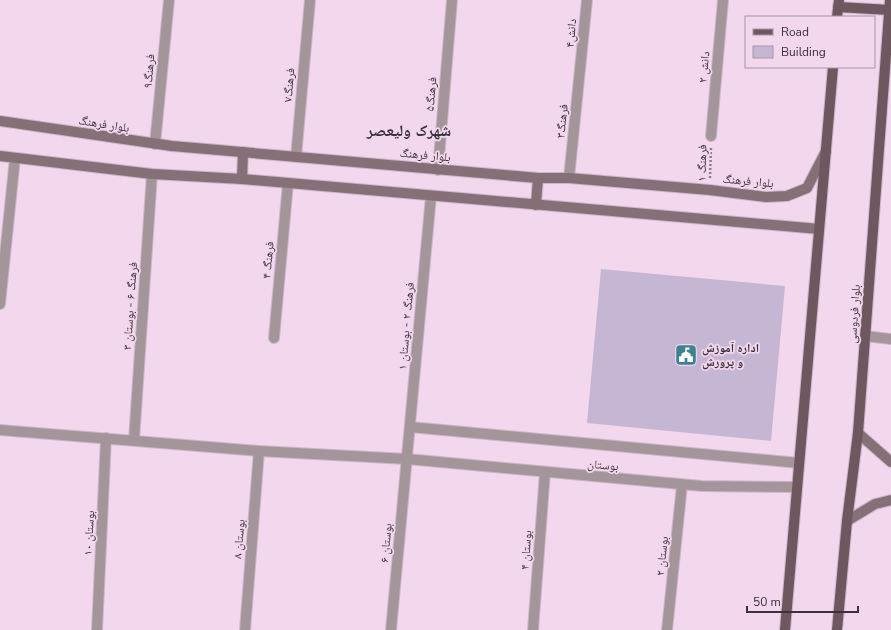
<svg xmlns="http://www.w3.org/2000/svg" width="891" height="630" viewBox="0 0 891 630" font-family="'Nunito Sans','Noto Naskh Arabic',sans-serif">
<rect width="100%" height="100%" fill="#f2d7ed"/>
<!-- building -->
<path fill="#c5b7d3" d="M601 269 785 286 771 441 587 423Z"/>
<g fill="none" stroke-linecap="round" stroke-linejoin="round">
<!-- street casing -->
<g stroke="#cdb6c9" stroke-width="12">
<g id="street">
<path d="M711 136 723 0"/>
<path d="M155 144 169 0"/>
<path d="M296 157 310 0"/>
<path d="M438 170 452 0"/>
<path d="M569 178 587 0"/>
<path d="M0 304 15 158"/>
<path d="M865 336 891 339"/>
<path d="M274 338 288 183"/>
<path d="M410 427 799 463"/>
<path d="M0 430 259 451 407 459 702 486 797 487"/>
<path d="M134 440 152 174"/>
<path d="M97 630 106 438"/>
<path d="M245 630 259 451"/>
<path d="M391 630 431 196"/>
<path d="M533 630 545 472"/>
<path d="M667 630 682 485"/>
</g>
</g>
<!-- secondary casing -->
<g stroke="#cdb6c9" stroke-width="12">
<g id="secondary">
<path d="M0 121 172 146 538 178H569L710 190 766 197 787 196 807 188 826 151"/>
<path d="M0 156 152 174 242 179 819 229"/>
<path d="M242 179 243 152"/>
<path d="M536 205 538 178"/>
<path d="M858 433 891 462"/>
<path d="M847 521 875 504 891 500"/>
</g>
</g>
<!-- primary casing -->
<g stroke="#cdb6c9" stroke-width="12">
<g id="primary">
<path d="M838 7 890 10"/>
<path d="M837 17 839 0"/>
<path d="M785 630 833 67"/>
<path d="M837 630 847 521 858 433 890 0"/>
</g>
</g>
<!-- path -->
<path stroke="#8e7c8b" stroke-width="2.5" stroke-dasharray="2 2" stroke-linecap="butt" d="M710 178 711 147"/>
<!-- street -->
<use href="#street" stroke="#a3959a" stroke-width="10"/>
<!-- secondary -->
<use href="#secondary" stroke="#857078" stroke-width="10"/>
<!-- primary -->
<use href="#primary" stroke="#6f5760" stroke-width="10"/>
</g>
<!-- icons -->
<defs>
<g id="civic-square" transform="scale(1.15)"><rect x="-9" y="-9" width="18" height="18" rx="4" fill="#3d828f" stroke="#f2d7ed"/><path d="M-.6-6.5H3V-4.5H.6V-3L4-1V1h2V6H-6V1h2V-1L-.6-3ZM-1.2 2.5V6h2.4V2.5Z" fill="#fff"/></g>
</defs>
<g fill-rule="evenodd">
<use href="#civic-square" x="686" y="355"/>
</g>
<g text-anchor="middle" stroke-width="3.5" stroke-linejoin="round" paint-order="stroke">
<!-- street labels -->
<g font-size="12" fill="#3b313a" stroke="#f2d7ed">
<text transform="translate(571 33) rotate(-85)" y="4">دانش۴</text>
<text transform="translate(704 67) rotate(-85)" y="4">دانش ۲</text>
<text transform="translate(149 71) rotate(-85)" y="4">فرهنگ۹</text>
<text transform="translate(289 85) rotate(-85)" y="4">فرهنگ۷</text>
<text transform="translate(431 94) rotate(-85)" y="4">فرهنگ۵</text>
<text transform="translate(562 121) rotate(-84)" y="4">فرهنگ۳</text>
<text transform="translate(104 124) rotate(9)" y="4">بلوار فرهنگ</text>
<text transform="translate(425 155) rotate(5)" y="4">بلوار فرهنگ</text>
<text transform="translate(702 163) rotate(-89)" y="4">فرهنگ ۱</text>
<text transform="translate(748 181) rotate(5)" y="4">بلوار فرهنگ</text>
<text transform="translate(268 260) rotate(-85)" y="4">فرهنگ ۴</text>
<text transform="translate(130 306) rotate(-86)" y="4">فرهنگ ۶ - بوستان ۳</text>
<text transform="translate(854 314) rotate(-86)" y="4">بلوار فردوسی</text>
<text transform="translate(406 326) rotate(-85)" y="4">فرهنگ ۲ - بوستان ۱</text>
<text transform="translate(603 465) rotate(5)" y="4">بوستان</text>
<text transform="translate(89 533) rotate(-87)" y="4">بوستان ۱۰</text>
<text transform="translate(239 539) rotate(-85)" y="4">بوستان ۸</text>
<text transform="translate(386 543) rotate(-85)" y="4">بوستان ۶</text>
<text transform="translate(526 550) rotate(-86)" y="4">بوستان ۴</text>
<text transform="translate(662 556) rotate(-84)" y="4">بوستان ۲</text>
</g>
<!-- poi labels -->
<g font-size="12" font-weight="bold" fill="#3b313a" stroke="#f2d7ed" text-anchor="start">
<text x="702" y="352">اداره آموزش<tspan x="702" dy="14">و پرورش</tspan></text>
</g>
<!-- district labels -->
<g font-size="16" font-weight="bold" fill="#3b313a" stroke="#f2d7ed">
<text x="409" y="136">شهرک ولیعصر</text>
</g>
</g>
<!-- legend -->
<rect x="745" y="16" width="130" height="52" fill="#f2d7ed" stroke="#a995a5"/>
<rect x="753" y="29" width="20" height="6" fill="#6f5760" stroke="#a995a5"/>
<text x="781" y="36" font-size="12" fill="#3b313a">Road</text>
<rect x="753" y="46" width="20" height="12" fill="#c5b7d3" stroke="#a995a5"/>
<text x="781" y="56" font-size="12" fill="#3b313a">Building</text>
<!-- scale -->
<path d="M747 606v6h111v-6" fill="none" stroke="#3b313a" stroke-width="2"/>
<text x="753" y="606" font-size="12" fill="#3b313a" stroke="#f2d7ed" stroke-width="3" paint-order="stroke">50 m</text>
</svg>
